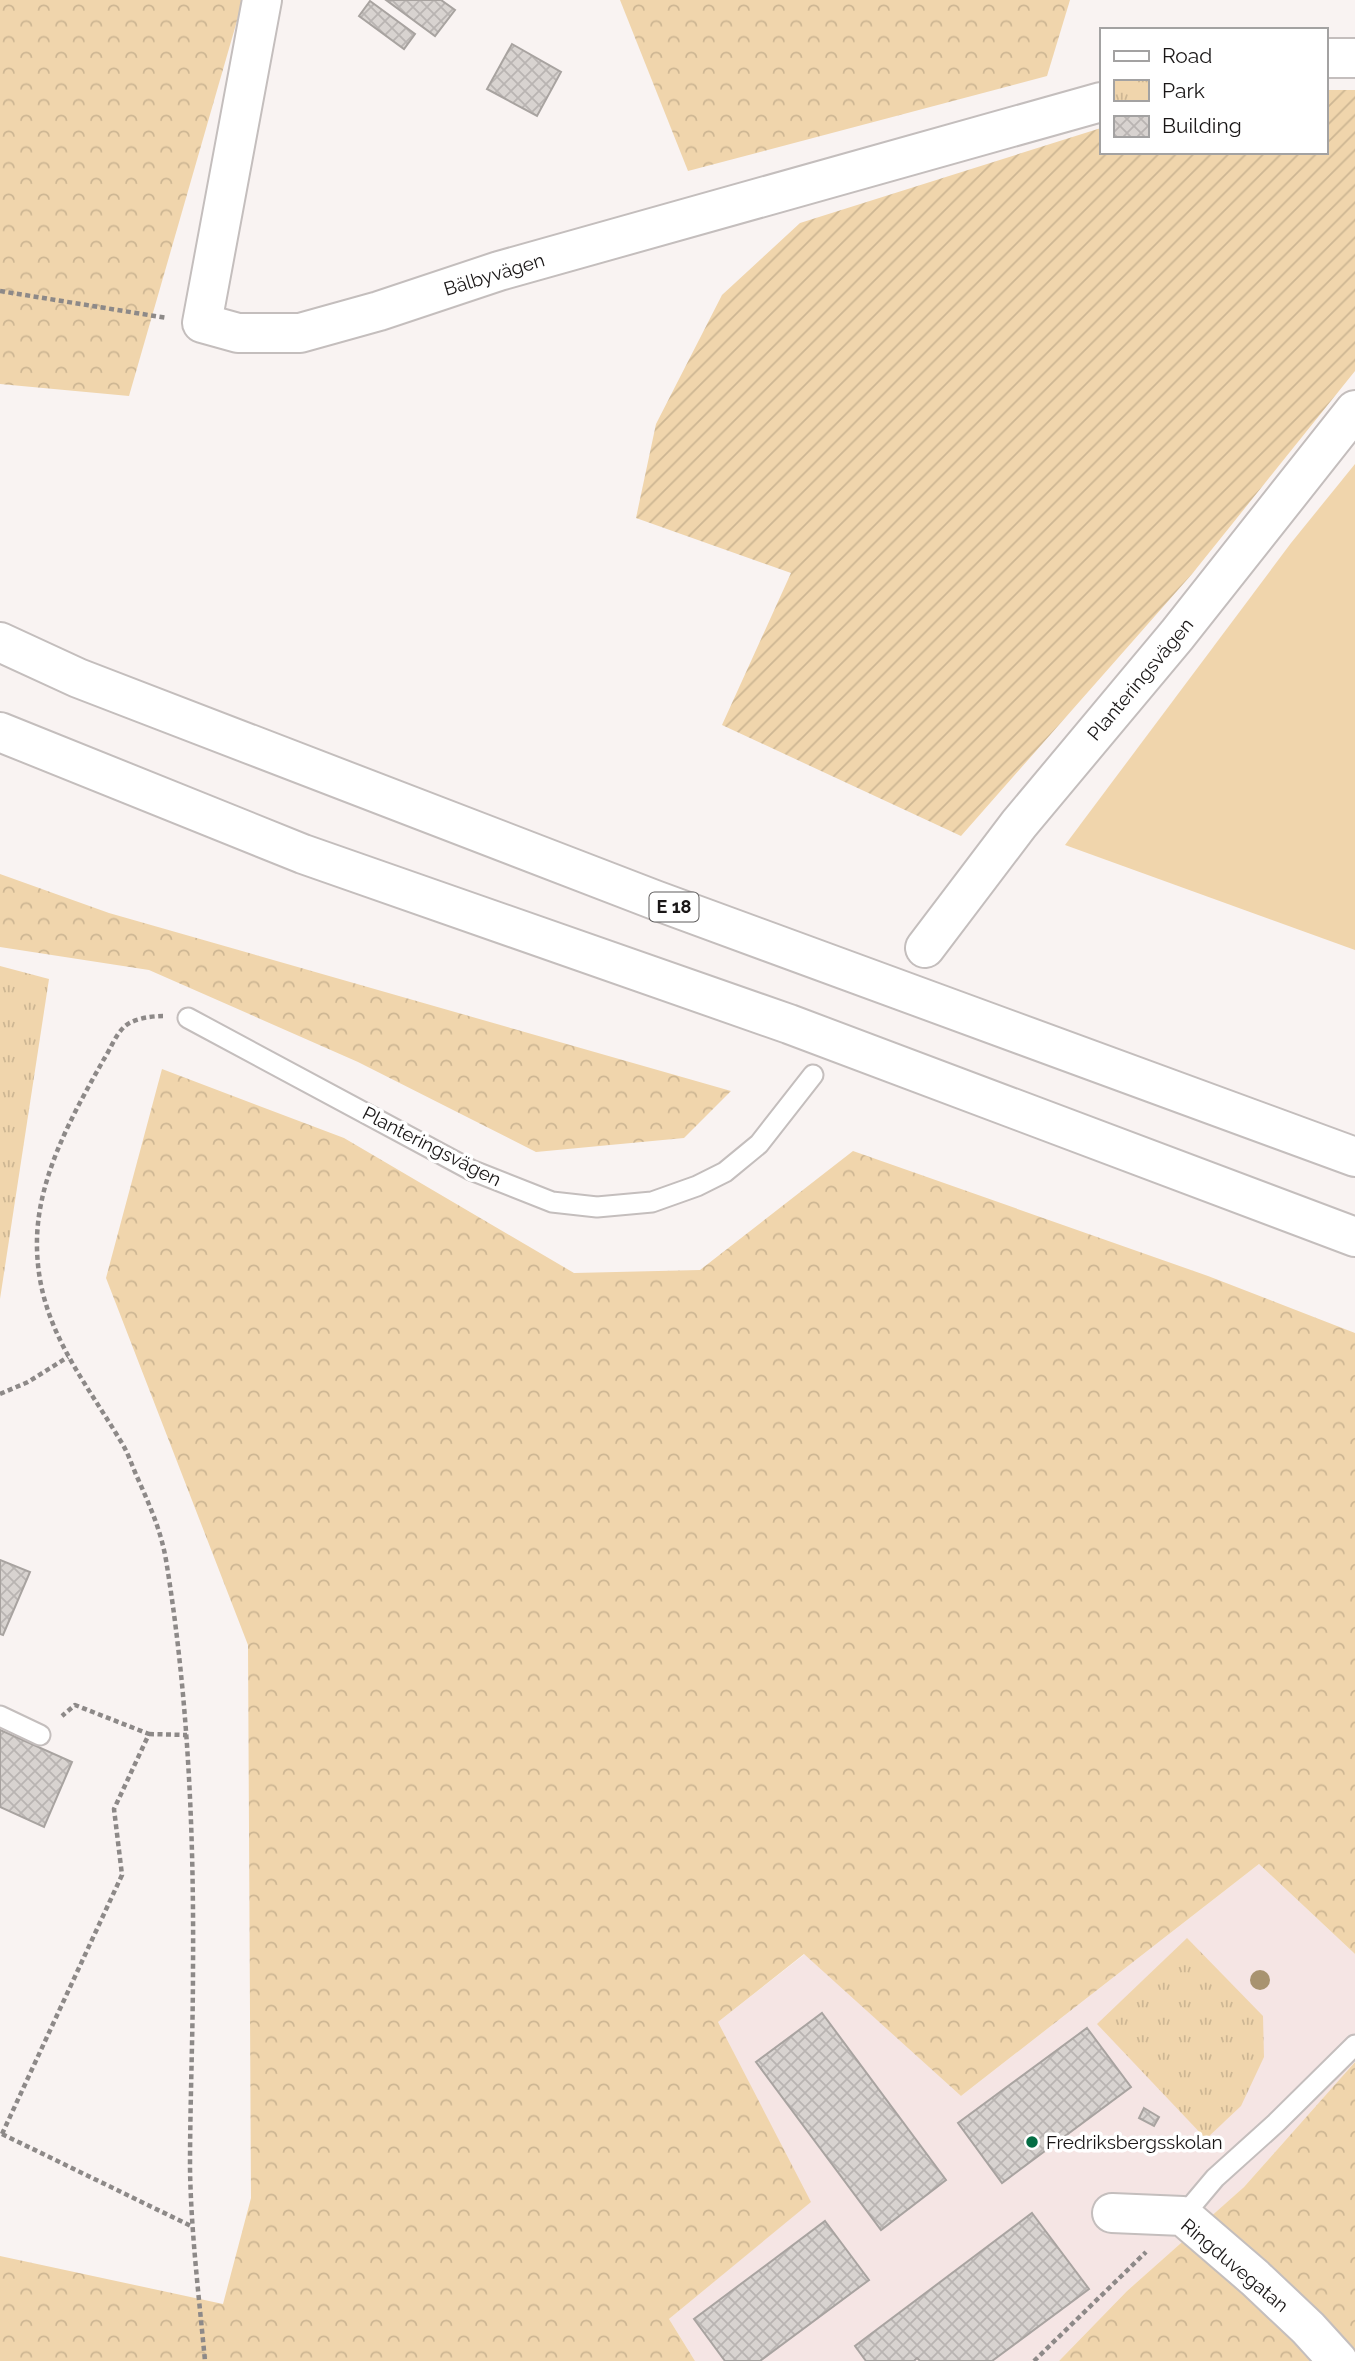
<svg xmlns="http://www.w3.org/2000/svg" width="1355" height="2361" viewBox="0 0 1355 2361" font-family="Raleway,sans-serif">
<defs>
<pattern id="forest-crowns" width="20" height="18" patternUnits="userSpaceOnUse" patternTransform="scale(1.75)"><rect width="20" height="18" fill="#f0d5ac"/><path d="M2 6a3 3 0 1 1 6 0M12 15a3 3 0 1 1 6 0" fill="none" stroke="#cdb693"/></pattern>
<pattern id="park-tufts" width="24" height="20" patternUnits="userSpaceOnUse" patternTransform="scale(1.75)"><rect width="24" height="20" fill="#f0d5ac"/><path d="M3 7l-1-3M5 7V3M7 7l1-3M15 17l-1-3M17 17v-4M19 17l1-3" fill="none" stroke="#cdb693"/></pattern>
<pattern id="garden-furrows" width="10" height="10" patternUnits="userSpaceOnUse" patternTransform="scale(1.75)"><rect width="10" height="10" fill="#f0d5ac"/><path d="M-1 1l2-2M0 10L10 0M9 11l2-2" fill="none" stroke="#cdb693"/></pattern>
<pattern id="building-cross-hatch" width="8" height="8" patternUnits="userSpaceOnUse" patternTransform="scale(1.75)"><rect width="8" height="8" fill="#d8d3d0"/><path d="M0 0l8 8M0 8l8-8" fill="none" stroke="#b9b4b2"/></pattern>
</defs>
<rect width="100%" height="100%" fill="#f9f3f2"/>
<!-- built -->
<path fill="#f5e5e4" d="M1259 1864 1355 1954V2062L1244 2187 1127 2291 1059 2361H695L669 2319 810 2202 718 2022 805 1954 961 2096Z"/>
<!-- grass -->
<path fill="#f0d5ac" d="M1355 464V950L1065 845 1291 543Z"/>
<!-- forest -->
<g fill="url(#forest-crowns)">
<path d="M0 0H243L129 396 0 384Z"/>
<path d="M620 0H1070L1047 76 688 171Z"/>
<path d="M0 874 109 913 731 1091 684 1138 536 1152 358 1062 149 970 0 947Z"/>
<path d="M162 1069 344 1138 574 1273 700 1270 853 1151 1208 1276 1355 1333V1954L1259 1864 961 2096 804 1954 718 2022 811 2202 669 2319 695 2361H0V2256L223 2304 251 2198 248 1645 106 1278Z"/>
<path d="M1355 2062V2361H1059L1127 2291 1244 2187Z"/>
</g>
<!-- park -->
<g fill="url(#park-tufts)">
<path d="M0 966 49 979 0 1299Z"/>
<path d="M1187 1938 1263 2016 1264 2057 1241 2106 1206 2139 1097 2024Z"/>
</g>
<!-- garden -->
<path fill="url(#garden-furrows)" d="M1325 90H1355V371L1192 574 961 836 722 725 791 573 636 518 656 424 722 295 800 223 1101 128V152H1325Z"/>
<!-- building -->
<g fill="url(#building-cross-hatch)" stroke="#a8a3a0" stroke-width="2">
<path d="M386 0H441L455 10 435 36Z"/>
<path d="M370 1 415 34 404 49 359 16Z"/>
<path d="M512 44 561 72 537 116 487 89Z"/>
<path d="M0 1560 30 1572 3 1635 0 1634Z"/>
<path d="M0 1730 72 1762 44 1827 0 1807Z"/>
<path d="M822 2013 946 2180 881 2230 756 2062Z"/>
<path d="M1087 2028 1131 2087 1002 2183 958 2123Z"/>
<path d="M1144 2108 1159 2117 1154 2126 1139 2118Z"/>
<path d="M1032 2213 1089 2289 992 2361H920L917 2358 914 2361H866L855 2346Z"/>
<path d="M825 2221 869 2280 760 2361H725L694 2319Z"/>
</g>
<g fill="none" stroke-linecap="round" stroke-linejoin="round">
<!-- service casing -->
<g stroke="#c4bebd" stroke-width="23">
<g id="service">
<path d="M188 1018 471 1170 552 1202 597 1207 652 1202 697 1186 725 1172 759 1144 813 1075"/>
<path d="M0 1716 40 1735"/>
<path d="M1183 2216 1215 2178 1276 2123 1355 2045"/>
</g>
</g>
<!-- minor casing -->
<g stroke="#c4bebd" stroke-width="42">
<g id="minor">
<path d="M262 0 202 323 238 333H300L379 311 499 271 1101 102"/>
<path d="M1325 58H1355"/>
<path d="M925 948 1019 824 1177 635 1355 410"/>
<path d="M1112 2213 1183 2216 1255 2278 1308 2328 1338 2361"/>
</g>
</g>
<!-- motorway casing -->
<g stroke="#c4bebd" stroke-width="42">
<g id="motorway">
<path d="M0 642 78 678 655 900 1355 1157"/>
<path d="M0 732 303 854 789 1024 1355 1237"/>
</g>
</g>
<!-- path -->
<g stroke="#8d8988" stroke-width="4.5" stroke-dasharray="5 3.5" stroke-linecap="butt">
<path d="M0 291 167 318"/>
<path d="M163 1016C150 1016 131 1019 123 1028 115 1036 110 1050 104 1059 73 1114 39 1174 37 1238 35 1322 80 1373 120 1440 128 1452 132 1466 138 1479 150 1506 161 1531 166 1560 188 1694 194 1831 193 1967 193 2034 190 2101 190 2168 191 2232 199 2297 205 2361"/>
<path d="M0 1394 28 1382 68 1357"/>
<path d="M149 1734 187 1735"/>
<path d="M2 2134 122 1875 114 1809 149 1734 75 1705 62 1716"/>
<path d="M2 2134 193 2227"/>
<path d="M1034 2361 1146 2252"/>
</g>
<!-- service -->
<use href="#service" stroke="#fff" stroke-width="19"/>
<!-- minor -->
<use href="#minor" stroke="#fff" stroke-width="38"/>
<!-- motorway -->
<use href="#motorway" stroke="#fff" stroke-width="38"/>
</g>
<!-- trees -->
<circle fill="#a89370" cx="1260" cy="1980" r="10"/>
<!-- markers -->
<circle fill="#046d44" stroke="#fff" stroke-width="2.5" cx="1032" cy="2142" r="7"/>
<g text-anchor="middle" stroke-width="7" stroke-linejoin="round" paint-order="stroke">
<!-- shield labels -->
<rect fill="#fff" stroke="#5f5d5d" stroke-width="2" x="649.5" y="892.5" width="49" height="29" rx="5"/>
<g font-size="18" font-weight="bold" fill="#1a1717">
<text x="674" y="913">E 18</text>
</g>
<!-- street labels -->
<g font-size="19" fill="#1a1717" stroke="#fff">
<text transform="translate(494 274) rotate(-17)" y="7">Bälbyvägen</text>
<text transform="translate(1140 679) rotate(-50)" y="7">Planteringsvägen</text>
<text transform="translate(432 1146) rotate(27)" y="7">Planteringsvägen</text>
<text transform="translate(1235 2265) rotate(40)" y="7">Ringduvegatan</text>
</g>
<!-- poi labels -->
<g font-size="19" fill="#1a1717" stroke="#fff" text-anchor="start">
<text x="1046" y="2149">Fredriksbergsskolan</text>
</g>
</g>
<!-- legend -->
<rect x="1100" y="28" width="228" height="126" fill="#ffffff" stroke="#a3a2a2" stroke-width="2"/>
<rect x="1114" y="51" width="35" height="10" fill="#ffffff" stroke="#a3a2a2" stroke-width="2"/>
<text x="1162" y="63" font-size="21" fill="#1a1717">Road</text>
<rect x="1114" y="80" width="35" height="21" fill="url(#park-tufts)" stroke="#a3a2a2" stroke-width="2"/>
<text x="1162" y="98" font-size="21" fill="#1a1717">Park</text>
<rect x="1114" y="116" width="35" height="21" fill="url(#building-cross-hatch)" stroke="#a3a2a2" stroke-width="2"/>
<text x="1162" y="133" font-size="21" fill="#1a1717">Building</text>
</svg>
